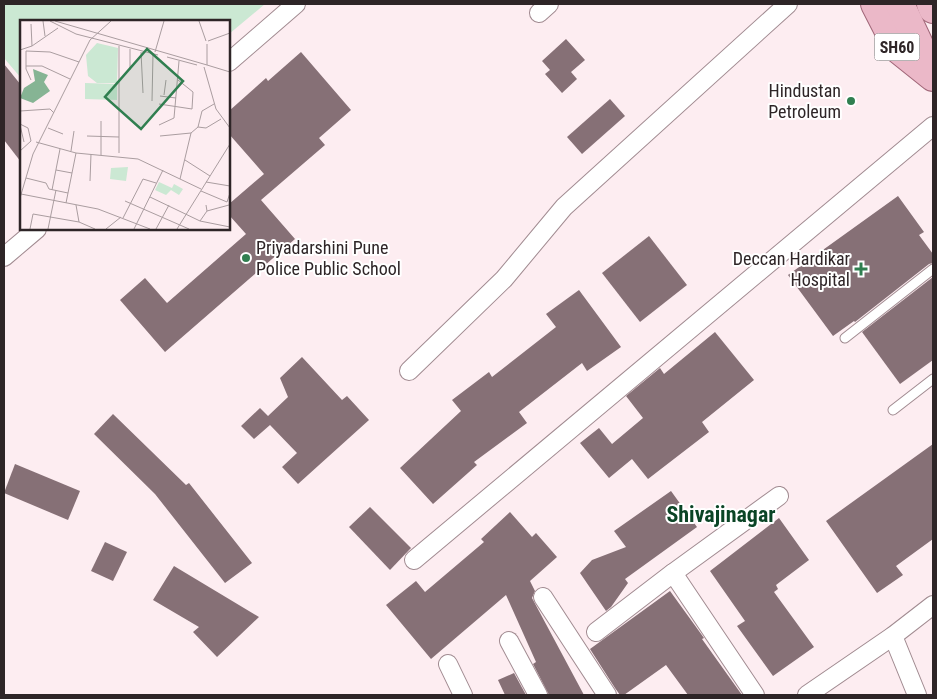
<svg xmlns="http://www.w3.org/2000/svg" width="937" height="699" viewBox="0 0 937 699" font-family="'Roboto Condensed',sans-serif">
<rect width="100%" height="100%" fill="#fdedf1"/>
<!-- green -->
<path fill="#cbe8d3" d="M4 4H265L229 34V21H21V78L4 58Z"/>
<!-- building -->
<g fill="#867076">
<path d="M566 39 585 60 571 72 577 79 562 93 545 74 550 70 542 61Z"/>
<path d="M301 52 351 110 319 138 325 145 261 200 295 239 165 352 120 300 145 278 167 303 246 234 229 215V204L264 174 229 134V111L266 78 268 81Z"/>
<path d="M4 64 21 85V162L4 140Z"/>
<path d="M610 99 625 116 582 154 567 137Z"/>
<path d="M898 196 924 232 919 235 933 254V263L929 264 855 322 854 321 833 336 788 275Z"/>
<path d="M649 236 687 285 640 322 602 273Z"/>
<path d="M933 277V360L900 384 862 332Z"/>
<path d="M579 290 621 347 587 371 582 363 519 412 527 423 474 462 477 465 433 504 400 468 461 411 452 400 489 372 492 377 556 327 546 314Z"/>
<path d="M715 332 754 380 702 422 709 432 648 479 632 459 609 478 580 443 599 428 612 444 643 418 626 396 660 368 664 374Z"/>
<path d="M302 357 342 400 347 396 369 420 298 484 282 467 297 453 270 425 254 439 241 426 260 408 268 416 288 397 280 378Z"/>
<path d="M113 414 186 485 189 483 252 563 225 583 155 494 94 434Z"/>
<path d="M933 444V539L896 566 903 575 877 593 826 521Z"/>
<path d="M15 464 80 491 68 520 4 493Z"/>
<path d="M671 491 697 527 625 579 628 583 611 607 606 611 580 573 592 560 626 547 614 531Z"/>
<path d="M370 507 411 548 390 570 349 527Z"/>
<path d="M510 512 532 537 536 533 557 557 530 581 535 591 532 598 584 695H549L533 664 536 662 506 595 431 659 386 605 416 581 425 592 484 542 481 539Z"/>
<path d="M779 518 809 560 776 585 778 589 774 592 814 647 773 676 737 626 745 621 710 571Z"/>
<path d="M105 542 127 552 113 581 91 571Z"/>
<path d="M174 566 259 617 217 657 193 632 199 627 153 600Z"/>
<path d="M670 591 704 638 702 639 742 695H688L666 665 624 695H620L615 688 590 649Z"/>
<path d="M514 673 526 695H505L498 680Z"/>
</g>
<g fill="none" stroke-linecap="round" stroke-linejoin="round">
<!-- lane casing -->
<g stroke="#a18b91" stroke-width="11">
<g id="lane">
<path d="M845 338 933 269"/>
<path d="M893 410 933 379"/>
</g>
</g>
<!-- street casing -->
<g stroke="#a18b91" stroke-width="20">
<g id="street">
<path d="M539 13 549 4"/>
<path d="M229 62 296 4"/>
<path d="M4 257 37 229"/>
<path d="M409 371 504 279 564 207 788 4"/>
<path d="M414 560 933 126"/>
<path d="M673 573 755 695"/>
<path d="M543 597 607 695"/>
<path d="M596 632 673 573 779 496"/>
<path d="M893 636 917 695"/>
<path d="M509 641 538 695"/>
<path d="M448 664 463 695"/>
<path d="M807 695 893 636 933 605"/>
</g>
</g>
<!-- primary casing -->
<g stroke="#a06678" stroke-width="30">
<g id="primary">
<path d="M875 4 898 49 933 77"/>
<path d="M900 4 933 74"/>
<path d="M931 4 933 9"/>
</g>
</g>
<!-- lane -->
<use href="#lane" stroke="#fff" stroke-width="9"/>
<!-- street -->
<use href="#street" stroke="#fff" stroke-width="18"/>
<!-- primary -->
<use href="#primary" stroke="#ebb8c8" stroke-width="28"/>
</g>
<!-- markers -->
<g fill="#307f50" stroke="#fff" stroke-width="2">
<circle cx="851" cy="101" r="5"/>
<circle cx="246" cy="258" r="5"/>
<path d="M858.5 261.5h5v5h5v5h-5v5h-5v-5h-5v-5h5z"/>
</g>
<g text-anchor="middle" stroke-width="4" stroke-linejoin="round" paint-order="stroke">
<!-- shield labels -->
<rect fill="#fff" stroke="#6d6668" stroke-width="1" x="874.5" y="33.5" width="45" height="27" rx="4"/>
<g font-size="16" font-weight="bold" fill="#2e2527">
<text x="897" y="53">SH60</text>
</g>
<!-- poi labels -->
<g font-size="18" fill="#2e2527" stroke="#fff" text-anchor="end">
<text x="841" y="97">Hindustan<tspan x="841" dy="21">Petroleum</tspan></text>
<text x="256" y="254" text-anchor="start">Priyadarshini Pune<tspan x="256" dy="21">Police Public School</tspan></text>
<text x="850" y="265">Deccan Hardikar<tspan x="850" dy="21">Hospital</tspan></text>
</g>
<!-- district labels -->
<g font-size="22" font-weight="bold" fill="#0a4425" stroke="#fff">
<text x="721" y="522">Shivajinagar</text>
</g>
</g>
<!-- overview -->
<g transform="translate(20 20)">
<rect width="210" height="210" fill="#fdedf1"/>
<path d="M77 23 98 28 97 63H77L68 56 66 35ZM65 63 97 64V80L65 79ZM108 147 106 161 90 159 91 148ZM139 162 152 168 154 164 163 169 159 175 151 170 146 175 135 170Z" fill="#cbe8d3"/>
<path d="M13 49 28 55 24 62 30 71 13 83 0 78 4 68 15 61Z" fill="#86b494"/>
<path fill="none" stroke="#aa9da0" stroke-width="1" d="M23 1 25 16M30 1 56 14 138 35M35 1 187 45V24M179 1 186 21M11 4 12 26M188 21 210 13M99 26V133M0 30 12 26 38 8M6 31 30 32 59 42M6 31V49L11 60M121 32 123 73M135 32 144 1M147 37 177 45M187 45 210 52M6 46H22L50 59M184 47 196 89 210 108M110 50V29M144 75 146 60M140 76 156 78M132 81 133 34M139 84 172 89 173 72 158 60M0 91 30 89 34 93M81 101V135M0 104 8 108 11 121 0 131M0 105 4 122M139 105 154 98 159 41M178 107 186 108 201 99M28 108 43 114M67 116 99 117M140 116 171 113M16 122 56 133 118 139 181 169M51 131 54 111M165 140 190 156M36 150 52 153M6 158 26 163 29 169 48 173M160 159 171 113 178 107 182 91 194 84M70 161 71 134M186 162 210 166M32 170 40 129M181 171 207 182 210 173M1 174 78 189 130 209M130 177 180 201 210 207M0 178 13 134 70 20 91 1M105 181 169 209M46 183 56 133M56 185 59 202 75 209M187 191 209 185M103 198 123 159 136 163M180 201 187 191 186 185M10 209 13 194 59 202M28 209 36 170M86 209 101 197M114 209 143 150M136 209 149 185M157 209 210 124"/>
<path fill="#307f50" fill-opacity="0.15" stroke="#307f50" stroke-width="2.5" d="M127 29 163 61 121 109 85 77Z"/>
<rect width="210" height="210" fill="none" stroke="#2e2527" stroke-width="2.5"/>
</g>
<!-- border -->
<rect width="937" height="699" fill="none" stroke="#2e2527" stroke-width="10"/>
</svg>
